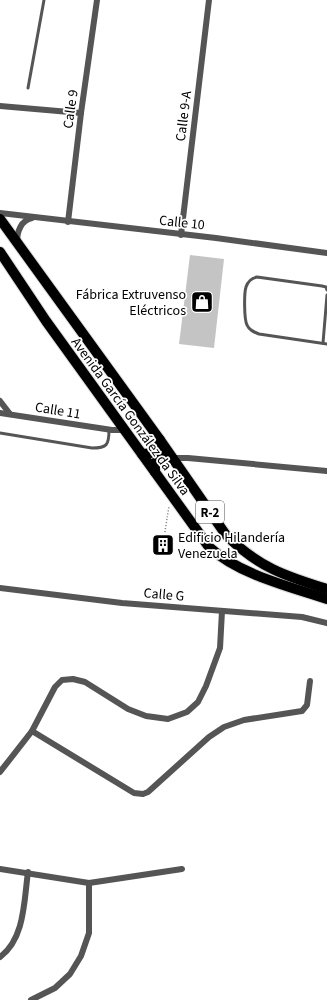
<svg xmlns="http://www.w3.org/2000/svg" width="327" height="1000" viewBox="0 0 327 1000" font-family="'Source Sans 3',sans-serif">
<rect width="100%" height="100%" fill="#fff"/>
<!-- building -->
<g fill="#c4c4c4">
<path d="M190 255 224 259 214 348 179 344Z"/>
<path d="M156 536 173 539 170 554 153 550Z"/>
</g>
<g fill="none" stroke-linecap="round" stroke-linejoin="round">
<!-- primary casing -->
<g stroke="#dbdbdb" stroke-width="12">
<g id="primary">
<path d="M0 219 160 440 226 535C258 567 285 576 327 589"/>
<path d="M0 252 46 321 209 547C238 574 290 587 327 599"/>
<path d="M142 454C153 454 159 451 160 440"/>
<path d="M155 472C154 459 160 454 172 458"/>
</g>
</g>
<!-- path -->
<path stroke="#777" stroke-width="1.5" stroke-dasharray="1 2" stroke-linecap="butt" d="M164 538 169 506"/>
<!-- service -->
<g stroke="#555" stroke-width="3">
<path d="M28 88 44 0"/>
<path d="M327 290 326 287 322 286 257 277C252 278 248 281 246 287 244 293 244 319 247 325 249 330 254 332 259 334L327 344"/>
<path d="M323 343 327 295"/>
<path d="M0 433 92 448C107 448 109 445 109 430"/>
</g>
<!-- minor -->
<g stroke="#555" stroke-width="6">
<path d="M0 106 81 113"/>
<path d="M0 213 216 238 327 253"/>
<path d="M68 222 81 113 97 0"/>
<path d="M181 235 209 0"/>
<path d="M17 242C17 232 21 220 32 218"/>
<path d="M0 401 10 414"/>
<path d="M0 413 112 430H125"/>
<path d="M172 458H188L327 471"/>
<path d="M0 588 122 603 302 617 327 623"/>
<path d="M32 731 134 793 143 794 148 792 209 737 224 727 244 720 302 711 307 705 310 681"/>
<path d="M0 772 32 731 55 687 62 680 73 679 85 682 128 709 146 716 168 719 187 712 198 702 206 686 220 648 222 611"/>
<path d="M0 869 89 883 182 869"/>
<path d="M0 957C25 939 24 900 28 872"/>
<path d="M31 1000 55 988 70 974 81 956 89 933V883"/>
</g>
<!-- primary -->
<use href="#primary" stroke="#000" stroke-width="10"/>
</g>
<!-- icons -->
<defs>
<g id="shop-square" transform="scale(1.15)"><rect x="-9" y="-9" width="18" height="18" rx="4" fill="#000" stroke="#fff"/><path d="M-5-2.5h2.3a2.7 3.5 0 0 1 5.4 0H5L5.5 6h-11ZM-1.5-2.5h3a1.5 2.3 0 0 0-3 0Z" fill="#fff"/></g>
<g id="building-square" transform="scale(1.15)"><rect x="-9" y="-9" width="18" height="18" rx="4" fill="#000" stroke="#fff"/><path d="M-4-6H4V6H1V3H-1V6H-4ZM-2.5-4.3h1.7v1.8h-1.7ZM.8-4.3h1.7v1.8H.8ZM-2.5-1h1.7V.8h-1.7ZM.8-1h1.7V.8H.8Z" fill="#fff"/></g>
</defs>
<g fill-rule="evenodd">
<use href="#shop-square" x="202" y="302"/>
<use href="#building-square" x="163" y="545"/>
</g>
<g text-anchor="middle" stroke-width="3.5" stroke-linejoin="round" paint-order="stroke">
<!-- shield labels -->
<rect fill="#fff" stroke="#4c4c4c" stroke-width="1" x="196" y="501" width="28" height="22" rx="3"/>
<g font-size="13" font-weight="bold" fill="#000">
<text x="210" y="517">R-2</text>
</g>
<!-- street labels -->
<g font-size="14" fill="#000" stroke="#fff">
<text transform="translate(70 109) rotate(-82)" y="5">Calle 9</text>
<text transform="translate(183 116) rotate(-83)" y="5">Calle 9-A</text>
<text transform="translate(182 222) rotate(6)" y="5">Calle 10</text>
<text transform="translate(58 410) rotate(9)" y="5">Calle 11</text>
<text transform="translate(131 416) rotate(54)" y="5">Avenida García González da Silva</text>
<text transform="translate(164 594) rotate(5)" y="5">Calle G</text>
</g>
<!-- poi labels -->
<g font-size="14" fill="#000" stroke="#fff" text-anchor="end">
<text x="186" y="299">Fábrica Extruvenso<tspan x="186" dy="16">Eléctricos</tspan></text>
<text x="178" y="542" text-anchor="start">Edificio Hilandería<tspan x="178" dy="16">Venezuela</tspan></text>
</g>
</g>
</svg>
